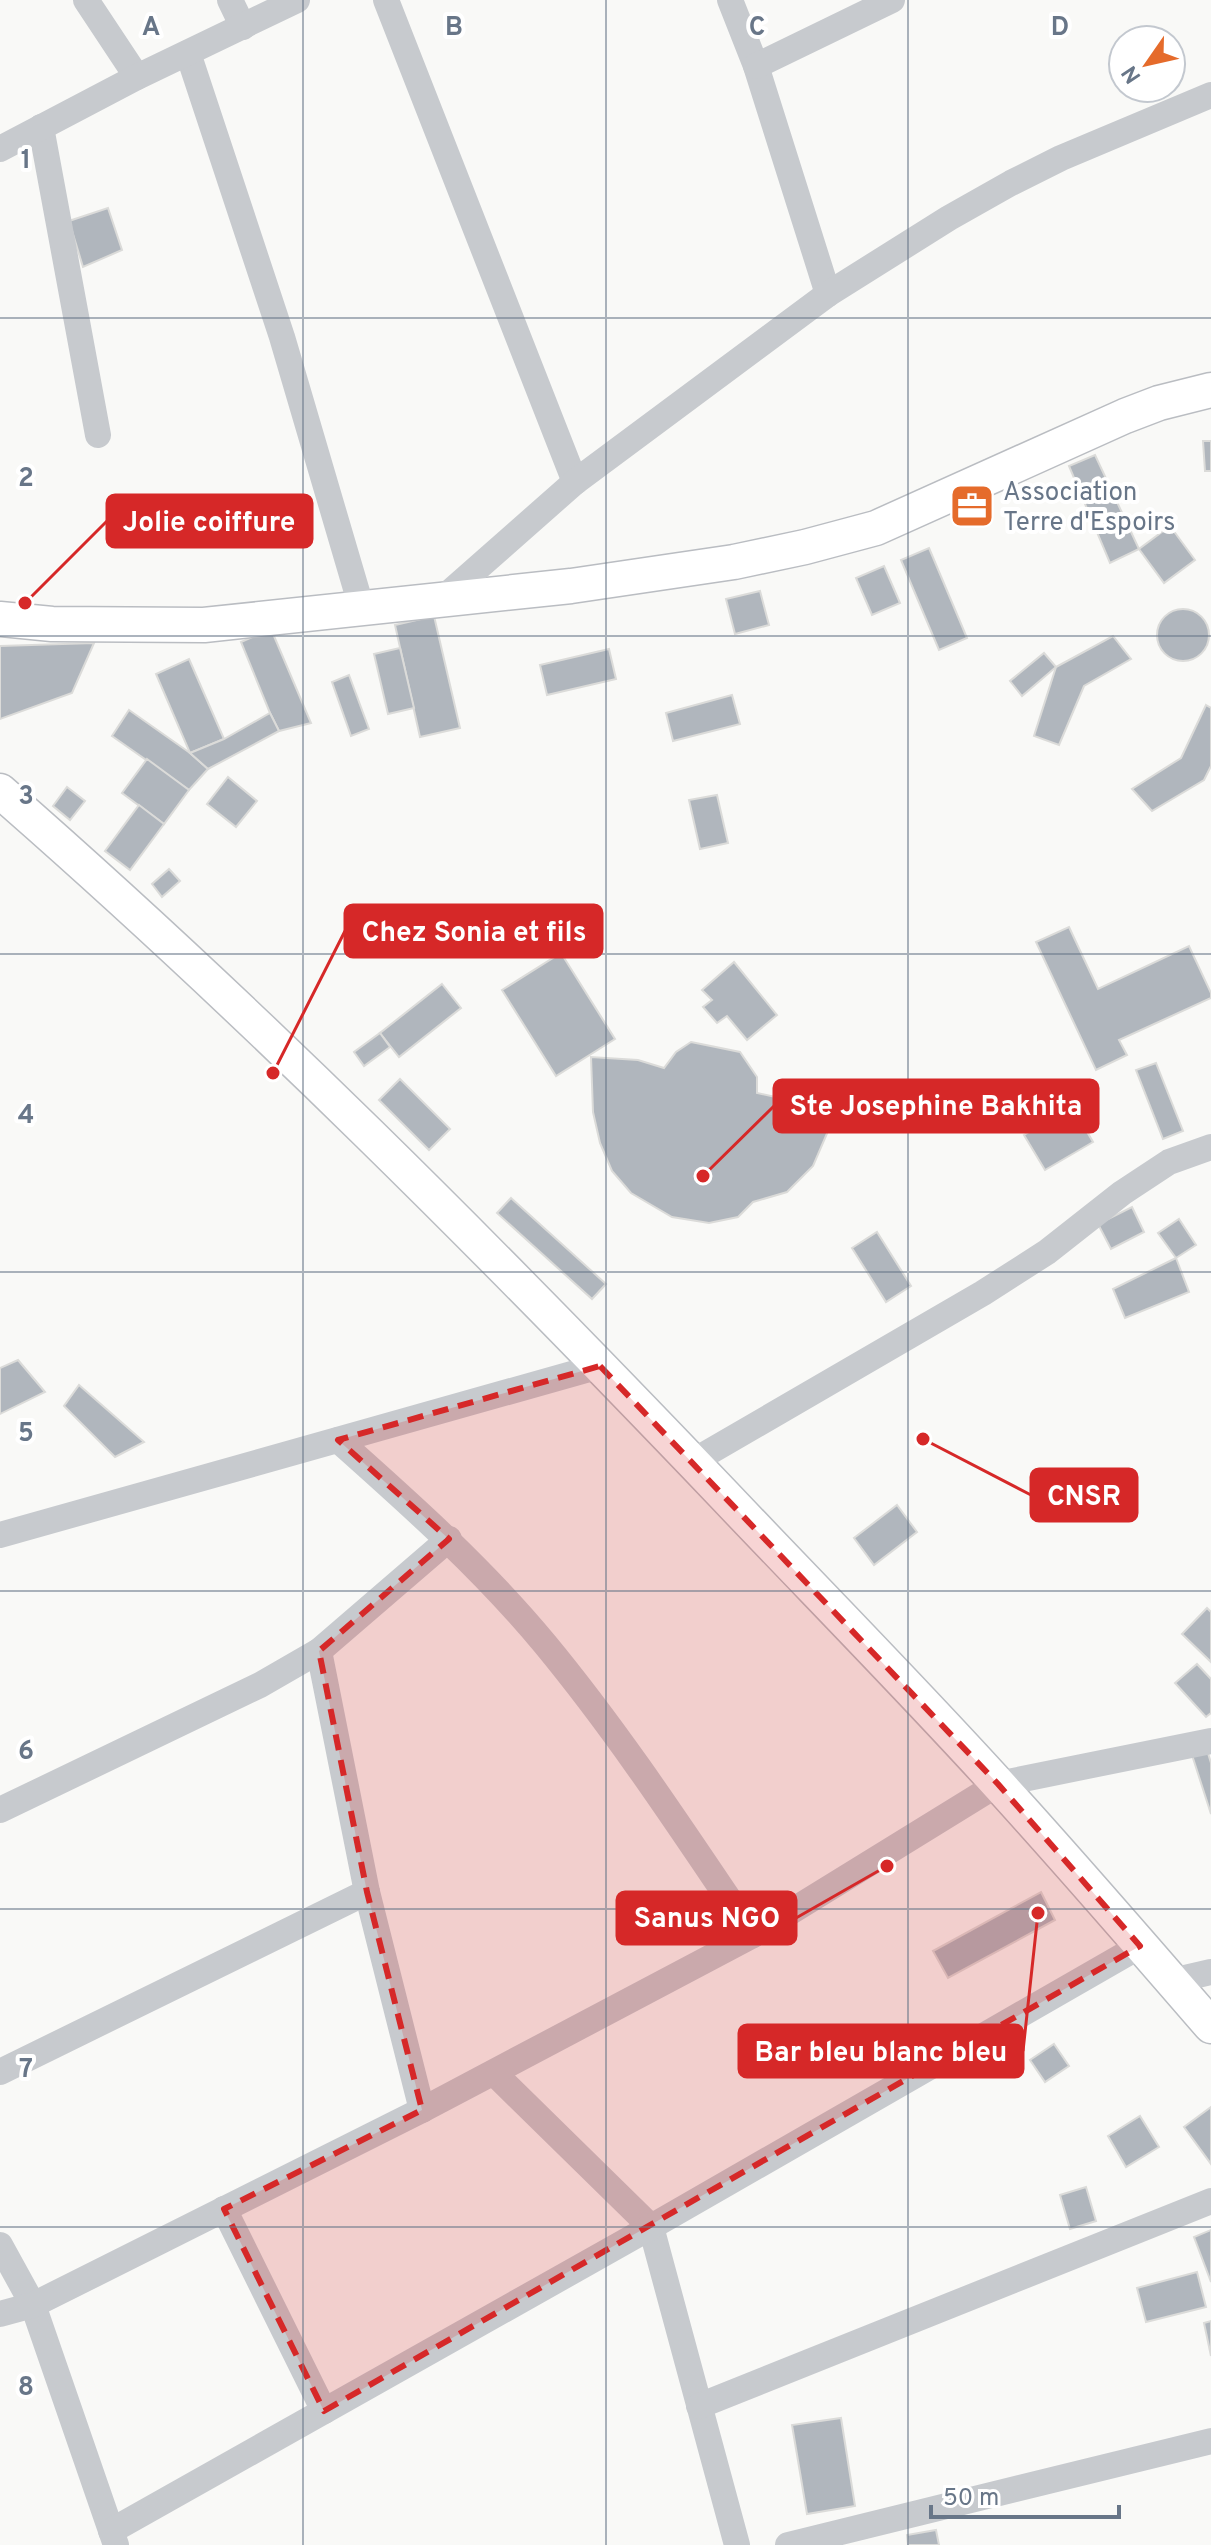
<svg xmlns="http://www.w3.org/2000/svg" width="1211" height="2545" viewBox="0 0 1211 2545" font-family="Overpass,sans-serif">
<rect width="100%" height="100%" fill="#f9f9f7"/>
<!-- building -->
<g fill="#b0b6bd" stroke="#dbdbd9" stroke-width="2">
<path d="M108 208 122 250 83 267 69 221Z"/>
<path d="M1203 441H1211V471H1205Z"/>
<path d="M1095 455 1139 549 1110 563 1069 466Z"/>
<path d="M1170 526 1195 560 1164 583 1139 549Z"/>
<path d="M929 548 967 638 939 650 901 560Z"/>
<path d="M884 566 900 603 872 615 856 578Z"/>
<path d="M760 591 769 625 735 634 726 599Z"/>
<circle cx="1183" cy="635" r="26"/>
<path d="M434 616 460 728 420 737 395 625Z"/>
<path d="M271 629 311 723 279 731 270 713 241 642Z"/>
<path d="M1113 636 1131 659 1084 686 1059 745 1034 736 1056 667Z"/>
<path d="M94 643 72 693 0 719V646Z"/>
<path d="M400 648 414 708 388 714 374 654Z"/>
<path d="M609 649 616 679 547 695 540 665Z"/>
<path d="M1044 653 1056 667 1022 696 1010 681Z"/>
<path d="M189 659 224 739 190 753 156 674Z"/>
<path d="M349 675 369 729 351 736 332 682Z"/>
<path d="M732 695 740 724 673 741 666 713Z"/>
<path d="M1206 705 1211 708V766L1204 780 1152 811 1132 789 1181 758Z"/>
<path d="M129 710 190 753 208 769 189 790 112 736Z"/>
<path d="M270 713 279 731 208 769 190 753 224 739Z"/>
<path d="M147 759 189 790 164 824 122 793Z"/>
<path d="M228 777 257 801 236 827 207 804Z"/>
<path d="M67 787 85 801 70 820 53 806Z"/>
<path d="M717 795 728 843 700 849 689 800Z"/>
<path d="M139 805 164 824 130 870 105 851Z"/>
<path d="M169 869 180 881 162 897 152 884Z"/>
<path d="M1069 927 1098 989 1189 946 1211 993V998L1119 1040 1127 1055 1096 1070 1036 942Z"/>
<path d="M561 953 615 1039 556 1076 502 990Z"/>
<path d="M734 962 777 1015 747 1040 727 1016 717 1023 703 1007 712 1000 702 990Z"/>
<path d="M442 984 461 1008 399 1057 380 1033Z"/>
<path d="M380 1033 390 1047 364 1066 354 1052Z"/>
<path d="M691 1042 740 1052 757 1077V1093L798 1102 838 1108 813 1166 787 1192 753 1202 738 1217 709 1223 672 1217 631 1193 612 1171 600 1143 593 1112 591 1057 638 1060 664 1068 676 1052Z"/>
<path d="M1156 1063 1183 1131 1163 1139 1136 1070Z"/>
<path d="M400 1079 450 1129 429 1150 379 1100Z"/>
<path d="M1072 1106 1093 1142 1045 1170 1024 1135Z"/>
<path d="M511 1198 606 1284 592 1299 497 1213Z"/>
<path d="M1132 1207 1144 1232 1111 1249 1098 1224Z"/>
<path d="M1179 1219 1196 1245 1176 1258 1158 1233Z"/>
<path d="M877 1232 911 1286 886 1302 852 1248Z"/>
<path d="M1176 1258 1189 1292 1125 1318 1113 1289Z"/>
<path d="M18 1360 45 1392 0 1414V1368Z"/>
<path d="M79 1385 144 1442 115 1457 64 1406Z"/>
<path d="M897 1505 917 1532 874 1565 854 1538Z"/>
<path d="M1207 1608 1211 1612V1662L1182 1634Z"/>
<path d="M1197 1664 1211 1679V1713L1206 1717 1175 1683Z"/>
<path d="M1207 1750 1211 1763V1814L1192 1755Z"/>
<path d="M1041 1892 1055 1920 948 1978 933 1951Z"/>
<path d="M1054 2044 1069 2066 1045 2082 1030 2060Z"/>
<path d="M1211 2107V2164L1184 2127Z"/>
<path d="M1140 2116 1159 2147 1126 2167 1108 2136Z"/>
<path d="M1086 2187 1096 2221 1070 2229 1060 2195Z"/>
<path d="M1211 2230V2282L1194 2237Z"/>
<path d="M1197 2272 1206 2307 1146 2322 1137 2288Z"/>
<path d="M1211 2321V2356L1204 2323Z"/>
<path d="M841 2418 855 2506 807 2514 792 2425Z"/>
<path d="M936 2530 939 2545H908L907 2535Z"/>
</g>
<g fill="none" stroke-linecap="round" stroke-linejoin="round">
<!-- major casing -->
<g stroke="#babdc2" stroke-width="37">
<g id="major">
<path d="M0 619 52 624 204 625 571 586 734 562 805 547 876 528 1125 416 1159 403 1211 390"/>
<path d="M0 791C253 1012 491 1251 723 1494 815 1591 909 1686 999 1785 1071 1864 1141 1945 1211 2026"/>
</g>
</g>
<!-- minor -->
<g stroke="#c7cace" stroke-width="26">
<path d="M86 0 137 77"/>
<path d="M230 0 243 27"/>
<path d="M386 0 575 482"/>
<path d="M730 0 756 66 828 294"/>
<path d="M188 53 282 337 362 609"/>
<path d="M756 66 892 0"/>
<path d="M41 127 98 435"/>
<path d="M0 149 137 77 297 0"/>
<path d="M440 601 575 482 828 294 949 218 1011 183 1061 158 1211 95"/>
<path d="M338 1440C411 1505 483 1569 545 1644 621 1736 686 1836 753 1935"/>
<path d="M692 1462 983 1293 1047 1252 1122 1193 1169 1162 1211 1147"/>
<path d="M0 1535 600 1366"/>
<path d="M319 1651 367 1892 422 2110"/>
<path d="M0 1810 260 1685 319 1651 449 1539"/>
<path d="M1172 1981 1211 1972"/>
<path d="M0 2072 367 1892"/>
<path d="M494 2073 651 2227 737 2545"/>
<path d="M224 2209 324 2411"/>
<path d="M0 2245 33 2305 116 2545"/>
<path d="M0 2314 33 2305 422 2110 753 1935 998 1784 1211 1741"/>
<path d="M699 2406 1211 2201"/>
<path d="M111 2531 651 2227 1140 1946"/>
<path d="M788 2545 1211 2441"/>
</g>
<!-- major -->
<use href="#major" stroke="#fff" stroke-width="34"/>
</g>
<!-- marked area -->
<path fill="#d62828" fill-opacity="0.2" stroke="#d62828" stroke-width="6" stroke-dasharray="16 10" stroke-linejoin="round" d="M600 1366 998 1784 1140 1946 324 2411 224 2209 422 2110 367 1892 319 1651 449 1539 338 1440Z"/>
<!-- grid -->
<path fill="none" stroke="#687688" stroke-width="2" stroke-opacity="0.55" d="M303 0V2545M606 0V2545M908 0V2545M0 318H1211M0 636H1211M0 954H1211M0 1272H1211M0 1591H1211M0 1909H1211M0 2227H1211"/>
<!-- icons -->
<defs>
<g id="office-square" transform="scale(2.3)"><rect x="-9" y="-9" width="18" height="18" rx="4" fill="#e56b2b" stroke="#fff"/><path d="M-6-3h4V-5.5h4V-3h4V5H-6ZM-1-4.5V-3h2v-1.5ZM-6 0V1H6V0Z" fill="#fff"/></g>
</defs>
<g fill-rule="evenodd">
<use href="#office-square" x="972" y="506"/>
</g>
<g text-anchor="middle" stroke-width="8" stroke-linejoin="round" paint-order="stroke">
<!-- poi labels -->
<g font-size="26" fill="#687688" stroke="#fff" text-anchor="start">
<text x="1003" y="500">Association<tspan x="1003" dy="30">Terre d'Espoirs</tspan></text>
</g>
</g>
<g font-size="26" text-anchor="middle" font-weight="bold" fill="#687688" stroke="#fff" stroke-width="8" stroke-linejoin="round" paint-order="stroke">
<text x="151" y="35">A</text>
<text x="454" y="35">B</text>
<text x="757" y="35">C</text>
<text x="1060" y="35">D</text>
<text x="26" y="168">1</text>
<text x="26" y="486">2</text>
<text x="26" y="804">3</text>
<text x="26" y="1123">4</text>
<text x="26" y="1441">5</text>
<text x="26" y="1759">6</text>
<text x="26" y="2077">7</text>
<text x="26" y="2395">8</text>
</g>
<!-- callouts -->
<path fill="none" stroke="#d62828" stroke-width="3" d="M25 603L107 521M273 1073L345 931M703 1176L774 1106M923 1439L1031 1495M887 1866L796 1918M1038 1913L1023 2051"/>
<g fill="#d62828" stroke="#fff" stroke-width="3">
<circle cx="25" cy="603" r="8"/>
<circle cx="273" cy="1073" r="8"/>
<circle cx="703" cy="1176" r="8"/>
<circle cx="923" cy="1439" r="8"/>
<circle cx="887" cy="1866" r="8"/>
<circle cx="1038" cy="1913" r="8"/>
</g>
<g fill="#d62828" stroke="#d62828" stroke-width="3">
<rect x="107" y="495" width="205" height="52" rx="8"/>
<rect x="345" y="905" width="257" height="52" rx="8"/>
<rect x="774" y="1080" width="324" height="52" rx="8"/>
<rect x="1031" y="1469" width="106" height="52" rx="8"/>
<rect x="617" y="1892" width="179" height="52" rx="8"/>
<rect x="739" y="2025" width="284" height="52" rx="8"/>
</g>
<g font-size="28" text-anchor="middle" font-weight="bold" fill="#fff">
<text x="209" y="531">Jolie coiffure</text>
<text x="474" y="941">Chez Sonia et fils</text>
<text x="936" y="1115">Ste Josephine Bakhita</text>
<text x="1084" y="1505">CNSR</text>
<text x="707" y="1927">Sanus NGO</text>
<text x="881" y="2061">Bar bleu blanc bleu</text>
</g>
<!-- north arrow -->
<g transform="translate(1147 64) rotate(236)"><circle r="38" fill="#ffffff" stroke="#c3c8cf" stroke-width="2"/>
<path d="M0-6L14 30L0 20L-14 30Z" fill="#e56b2b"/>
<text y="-12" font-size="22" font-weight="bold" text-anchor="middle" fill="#687688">N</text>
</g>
<!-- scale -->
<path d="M931 2505v12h188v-12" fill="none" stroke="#687688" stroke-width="4"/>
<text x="943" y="2505" font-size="24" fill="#687688" stroke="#ffffff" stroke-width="6" paint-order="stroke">50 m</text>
</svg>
